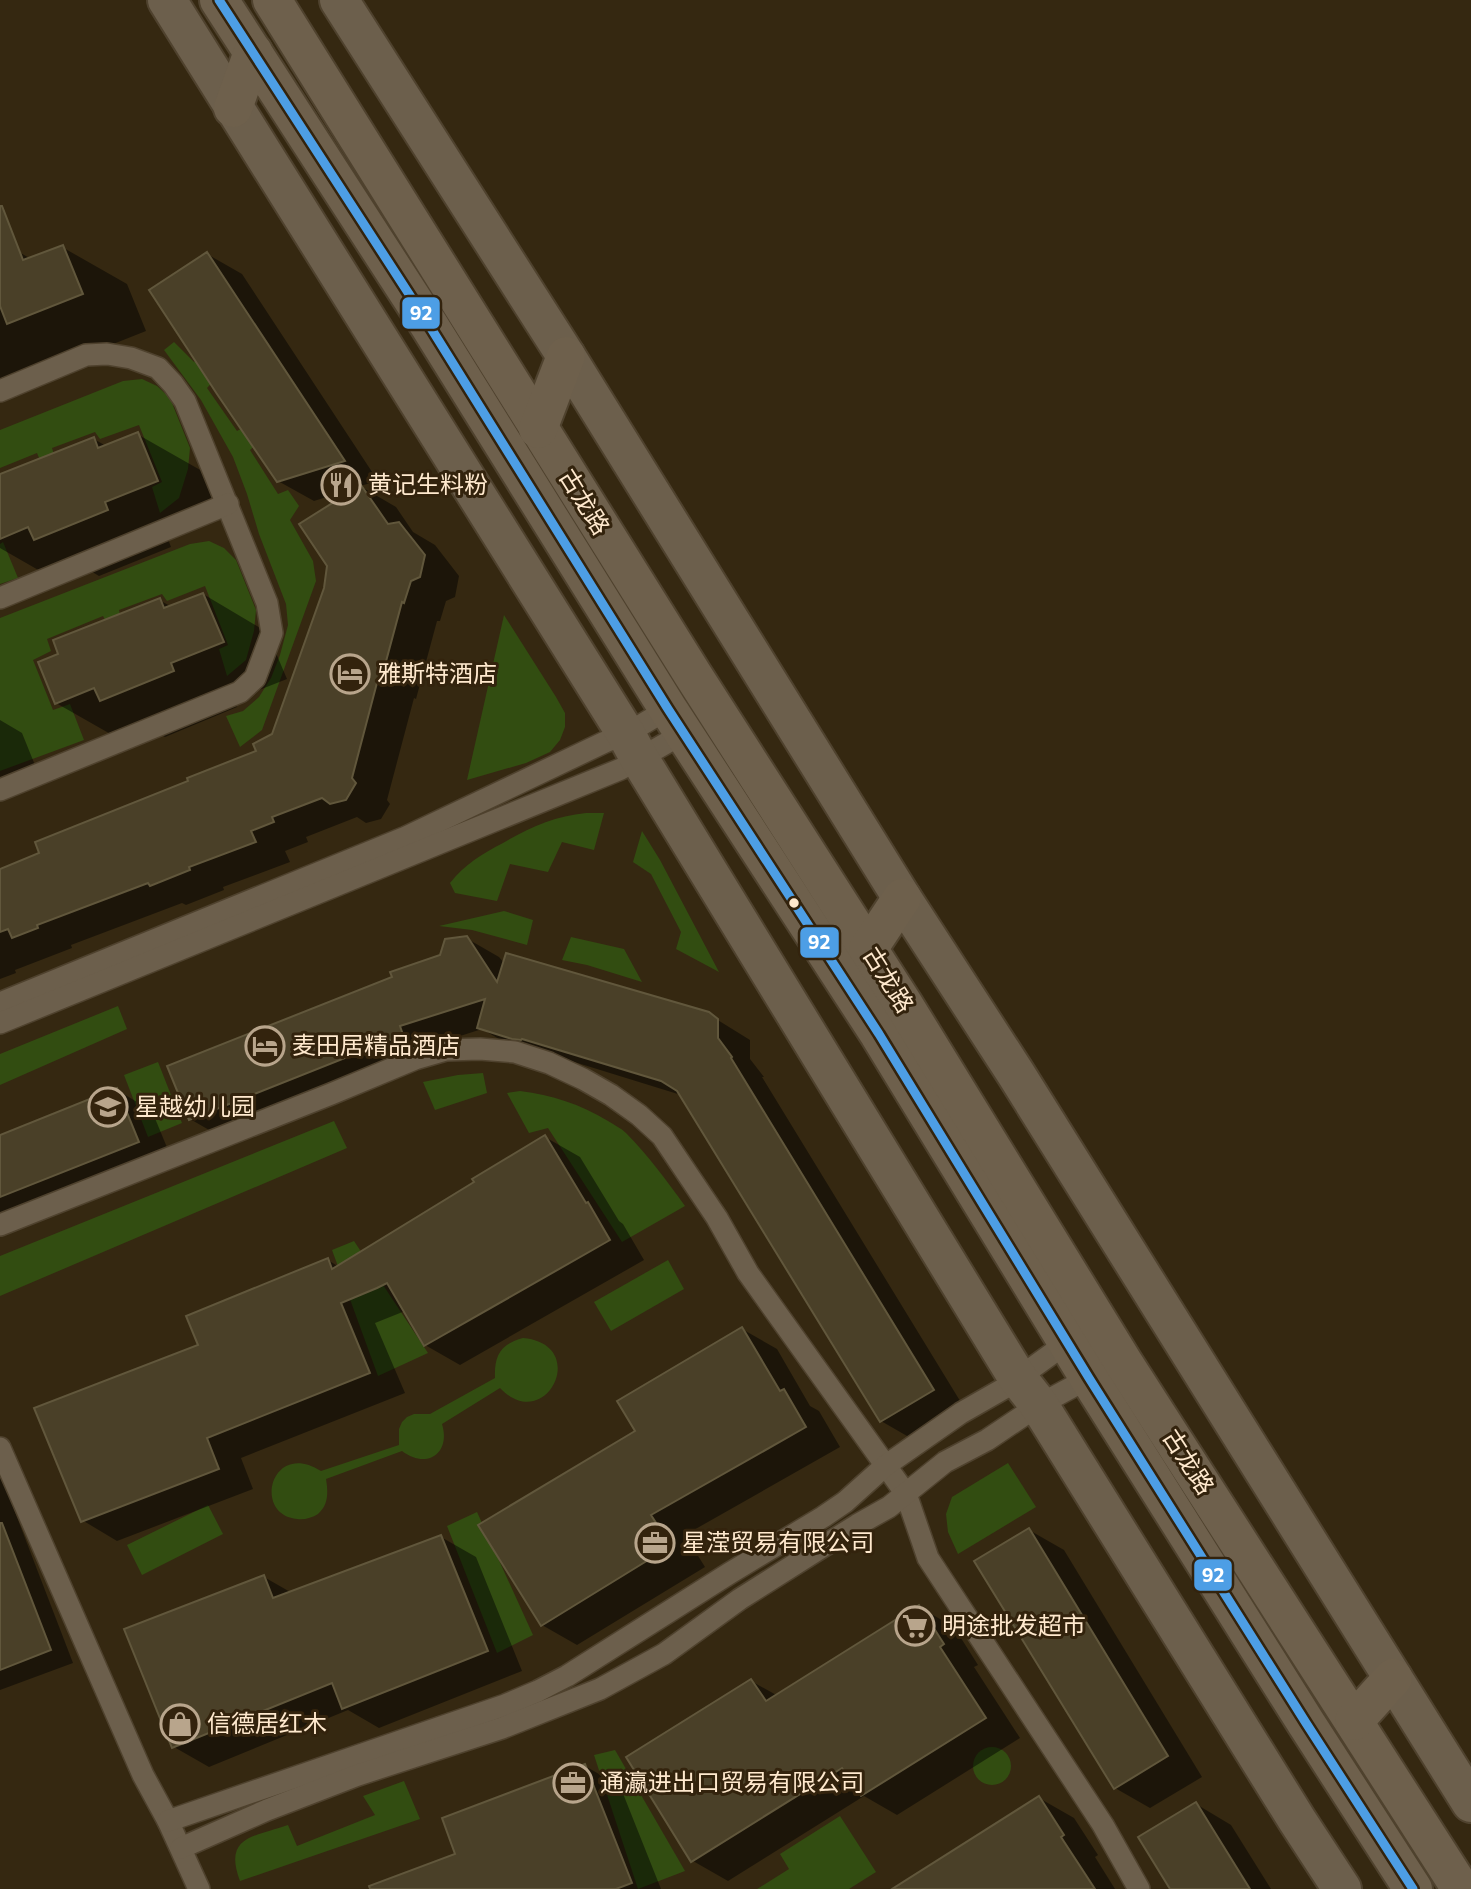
<svg xmlns="http://www.w3.org/2000/svg" width="1471" height="1889" viewBox="0 0 1471 1889" font-family="Commissioner,'Noto Sans SC',sans-serif">
<rect width="100%" height="100%" fill="#352811"/>
<!-- green -->
<g fill="#324d11">
<path d="M174 342 194 362 203 355 218 376 207 388 237 431 248 425 260 441 250 450 278 494 288 490 299 506 290 520 313 561 316 581 262 730 240 747 226 716 243 711 259 697 271 678 280 655 288 625 286 604 259 534 247 494 233 457 201 400 164 350Z"/>
<path d="M142 379 157 386 170 398 190 448 188 469 179 498 160 513 152 487 162 482 139 425 100 439 95 432 52 448 55 458 42 465 37 453 0 468V430L123 381Z"/>
<path d="M209 541 224 548 236 560 256 610 254 631 246 660 227 676 219 649 228 645 205 586 167 601 162 594 119 610 121 620 109 627 103 616 47 639 51 651 33 660 53 710 70 704 84 740 0 771V618L190 544Z"/>
<path d="M3 542 18 578 0 584V544Z"/>
<path d="M504 615 556 697 565 713V727L560 740 550 752 526 763 467 780Z"/>
<path d="M586 813H604L594 850 562 842 548 872 510 864 497 901 455 893 450 883C465 864 482 854 503 843 530 827 555 816 586 813Z"/>
<path d="M642 831 660 860 719 972 676 949 681 932 651 874 633 862Z"/>
<path d="M504 911 533 920 527 945 472 930 439 926Z"/>
<path d="M571 937 624 949 642 982 587 965 562 960Z"/>
<path d="M118 1006 127 1029 0 1085V1054Z"/>
<path d="M158 1062 182 1123 148 1137 124 1075Z"/>
<path d="M483 1073 487 1093 435 1110 423 1082 458 1075Z"/>
<path d="M520 1091C552 1095 580 1104 608 1121 614 1125 621 1128 626 1133 648 1155 667 1181 685 1206L622 1242 548 1128 529 1133 507 1093Z"/>
<path d="M334 1121 347 1148 0 1296V1256Z"/>
<path d="M354 1241 428 1353 378 1376 332 1250Z"/>
<path d="M668 1260 684 1289 611 1331 594 1302Z"/>
<path d="M523 1338C591 1344 546 1436 500 1388L442 1424C451 1453 427 1470 402 1451L326 1479C328 1491 329 1505 318 1514 312 1518 304 1520 297 1519 252 1515 271 1439 321 1471L399 1445V1429L402 1422 407 1417 414 1414H430L495 1378C494 1355 501 1344 523 1338Z"/>
<path d="M1008 1463 1036 1507 958 1554 948 1532 946 1514 952 1497Z"/>
<path d="M208 1505 223 1534 142 1575 127 1545Z"/>
<path d="M477 1512 533 1635 497 1653 447 1526Z"/>
<circle cx="992" cy="1766" r="19"/>
<path d="M615 1750 685 1871 638 1889 594 1755Z"/>
<path d="M404 1781 420 1819 240 1881C223 1836 254 1837 288 1825L297 1846 375 1815 363 1796Z"/>
<path d="M840 1816 876 1872 849 1889H757L789 1869 780 1854Z"/>
</g>
<!-- shadow -->
<g fill="#0007">
<path d="M62 247 127 284 146 331 93 352 0 384V259L19 252 31 259Z"/>
<path d="M207 254 242 274 378 481 360 486 396 507 413 532 435 545 459 576 455 597 446 601 440 621H437L416 699 414 698 387 800 390 804 381 819 366 823 357 817 306 837 308 842 285 851 290 862 223 887 224 890 186 905 182 903 71 945 72 948 15 970 16 973 0 979V870L41 854 190 782 258 752 274 735 326 588 358 487 314 501 278 481Z"/>
<path d="M137 434 202 471 221 518 168 539 171 547 99 576 84 567 54 579 0 548V476L94 439 106 446Z"/>
<path d="M203 594 267 632 287 679 234 700 237 707 165 737 150 728 121 740 56 703 61 655 159 600 172 607Z"/>
<path d="M0 720 22 733 41 780 0 797Z"/>
<path d="M466 938 499 957 505 964 708 1014 750 1040V1059L764 1077H762L965 1409 914 1440 881 1421 681 1095 555 1056 511 1046 482 1029 432 1045 223 1138 190 1119 394 978 442 956Z"/>
<path d="M117 1090 152 1111 173 1162 0 1231V1137Z"/>
<path d="M545 1137 580 1157 619 1221 623 1224 644 1260 460 1365 425 1345 405 1311 375 1323 405 1393 241 1458 253 1489 117 1541 82 1520 200 1346 328 1260 339 1267 477 1183Z"/>
<path d="M742 1329 777 1349 810 1406 819 1411 840 1447 685 1535 705 1567 577 1645 542 1625 637 1432Z"/>
<path d="M0 1473 73 1663 0 1690Z"/>
<path d="M1029 1530 1064 1550 1202 1777 1150 1808 1115 1788Z"/>
<path d="M441 1537 476 1557 522 1671 379 1728 348 1710 209 1767 174 1747 264 1577 292 1593Z"/>
<path d="M919 1607 954 1627 978 1665 974 1667 1020 1738 897 1815 864 1796 728 1881 693 1861 751 1681 778 1696Z"/>
<path d="M585 1766 620 1786 661 1889H368L457 1855Z"/>
<path d="M1039 1798 1074 1818 1098 1855 1095 1857 1115 1889H926Z"/>
<path d="M1196 1804 1231 1825 1271 1889H1172Z"/>
</g>
<!-- building -->
<g fill="#4a4028" stroke="#61573c" stroke-width="2">
<path d="M0 206H2L23 260 63 245 83 294 7 324 0 306Z"/>
<path d="M207 252 345 461 277 482 217 394 149 290Z"/>
<path d="M138 432 158 481 105 502 108 510 34 540 28 527 0 539V474L94 437 98 448Z"/>
<path d="M361 485 388 524 399 522 425 555 420 577 411 581 404 603 402 602 381 680 378 679 352 778 356 783 346 800 330 804 322 798 272 817 274 822 251 831 256 842 189 867 190 870 150 886 148 883 37 925 38 928 12 938 8 929 0 932V869L39 853 35 842 188 781 187 778 256 751 253 744 272 734 324 588 327 566 299 524Z"/>
<path d="M203 593 224 642 171 663 174 671 100 701 94 688 55 704 38 662 58 654 53 640 160 598 164 608Z"/>
<path d="M467 936 497 982 506 953 709 1012 718 1019V1038L732 1057 731 1058 934 1390 880 1422 677 1091 661 1081 522 1039 521 1040 512 1039 477 1028 485 999 400 1026 403 1035 189 1120 167 1066 392 977 390 972 440 955 445 939Z"/>
<path d="M117 1088 139 1142 0 1197V1135Z"/>
<path d="M545 1135 586 1203 588 1202 610 1240 424 1346 387 1283 377 1288 341 1303 370 1373 207 1438 219 1469 81 1522 34 1408 198 1345 186 1316 328 1258 332 1269 474 1182 472 1179Z"/>
<path d="M742 1327 780 1391 784 1389 806 1427 651 1515 671 1546 541 1626 478 1525 635 1431 617 1401Z"/>
<path d="M0 1523H2L51 1650 0 1670Z"/>
<path d="M1029 1528 1168 1756 1114 1789 974 1561Z"/>
<path d="M441 1535 488 1651 342 1709 332 1683 172 1748 124 1629 264 1575 273 1598Z"/>
<path d="M919 1605 944 1644 940 1647 986 1718 861 1796 842 1768 691 1862 626 1757 751 1679 766 1701Z"/>
<path d="M585 1764 632 1883 616 1889H370L369 1886 455 1854 442 1818Z"/>
<path d="M1039 1796 1064 1835 1061 1837 1095 1889H892Z"/>
<path d="M1196 1802 1250 1889H1170L1138 1837Z"/>
</g>
<g fill="none" stroke-linecap="round" stroke-linejoin="round">
<!-- service casing -->
<g stroke="#4f422e" stroke-width="24">
<g id="service">
<path d="M0 391 86 355 107 354 131 358 158 368 173 384 185 401 267 603 272 633 255 678 240 692 0 790"/>
<path d="M0 598 228 504"/>
<path d="M0 1003 406 837 605 742 626 734 668 709"/>
<path d="M0 1023 621 769 684 733"/>
<path d="M0 1225 331 1094 415 1059 446 1050 480 1049 515 1052 549 1063 583 1079 611 1095 639 1115 662 1136 717 1218 748 1273 906 1494 928 1558 1103 1825 1139 1889"/>
<path d="M0 1448 143 1775 168 1821 199 1889"/>
<path d="M168 1821 505 1705 538 1691 567 1676 730 1573 823 1517 845 1502 885 1466 961 1413 1003 1389 1068 1342"/>
<path d="M181 1848 267 1810 358 1775 502 1728 600 1689 664 1654 740 1599 857 1525 889 1507 945 1462 987 1440 1039 1405 1089 1378"/>
</g>
</g>
<!-- minor casing -->
<g stroke="#4f422e" stroke-width="42">
<g id="minor">
<path d="M167 0 626 734 639 758 1017 1377 1039 1405 1297 1820 1342 1889"/>
<path d="M339 0 566 356 902 898 1016 1074 1471 1803"/>
</g>
</g>
<!-- primary casing -->
<g stroke="#4f422e" stroke-width="42">
<g id="primary">
<path d="M219 0 429 325 668 709 879 1034 1089 1378 1306 1723 1413 1889"/>
<path d="M272 0 693 675 904 1005 1123 1362 1461 1889"/>
<path d="M233 108 253 52"/>
<path d="M538 429 566 356"/>
<path d="M868 949 902 898"/>
<path d="M1354 1721 1393 1678"/>
</g>
</g>
<!-- service -->
<use href="#service" stroke="#6c5f4c" stroke-width="21"/>
<!-- minor -->
<use href="#minor" stroke="#6c5f4c" stroke-width="38"/>
<!-- primary -->
<use href="#primary" stroke="#6e604c" stroke-width="38"/>
<!-- bus-1 casing -->
<g stroke="#33230d" stroke-width="14">
<path id="bus-1" d="M219 0 429 325 668 709 879 1034 1089 1378 1306 1723 1413 1889"/>
</g>
<!-- bus-1 -->
<use href="#bus-1" stroke="#4d9ee5" stroke-width="9"/>
</g>
<!-- icons -->
<defs>
<g id="restaurant-ring" transform="scale(2.0125)"><circle r="9.5" fill="#33230d" stroke="#b8a58c" stroke-width="1.5"/><path d="M-5-6h1v4h1v-4h1v4h1v-4h1v5L-1.5 .5V6h-2V.5L-5-1ZM5-6V6H3V1.5H1.5Q1.5-4 5-6Z" fill="#b8a58c"/></g>
<g id="hotel-ring" transform="scale(2.0125)"><circle r="9.5" fill="#33230d" stroke="#b8a58c" stroke-width="1.5"/><path d="M-6-4.5h1.5V1H6V5H4.5V3h-9V5H-6ZM-4 0a1.8 1.8 0 1 1 3.6 0ZM.5 0V-2.5h3Q6-2.5 6 0Z" fill="#b8a58c"/></g>
<g id="school-ring" transform="scale(2.0125)"><circle r="9.5" fill="#33230d" stroke="#b8a58c" stroke-width="1.5"/><path d="M0-5L7-2L0 1L-7-2ZM-4 1L0 2.5L4 1V4Q0 6-4 4Z" fill="#b8a58c"/></g>
<g id="office-ring" transform="scale(2.0125)"><circle r="9.5" fill="#33230d" stroke="#b8a58c" stroke-width="1.5"/><path d="M-6-3h4V-5.5h4V-3h4V5H-6ZM-1-4.5V-3h2v-1.5ZM-6 0V1H6V0Z" fill="#b8a58c"/></g>
<g id="supermarket-ring" transform="scale(2.0125)"><circle r="9.5" fill="#33230d" stroke="#b8a58c" stroke-width="1.5"/><path d="M-6-5.5h2.5l.6 2H6L4.5 2H-2.5L-4.4-4H-6ZM-1.5 3.2a1.3 1.3 0 1 0 .1 0ZM3 3.2a1.3 1.3 0 1 0 .1 0Z" fill="#b8a58c"/></g>
<g id="shop-ring" transform="scale(2.0125)"><circle r="9.5" fill="#33230d" stroke="#b8a58c" stroke-width="1.5"/><path d="M-5-2.5h2.3a2.7 3.5 0 0 1 5.4 0H5L5.5 6h-11ZM-1.5-2.5h3a1.5 2.3 0 0 0-3 0Z" fill="#b8a58c"/></g>
</defs>
<g fill-rule="evenodd">
<use href="#restaurant-ring" x="341" y="485"/>
<use href="#hotel-ring" x="350" y="674"/>
<use href="#hotel-ring" x="265" y="1046"/>
<use href="#school-ring" x="108" y="1107"/>
<use href="#office-ring" x="655" y="1543"/>
<use href="#supermarket-ring" x="915" y="1626"/>
<use href="#shop-ring" x="180" y="1724"/>
<use href="#office-ring" x="573" y="1783"/>
</g>
<!-- markers -->
<circle fill="#ffe9ce" stroke="#33230d" stroke-width="2.5" cx="794" cy="903" r="6"/>
<g text-anchor="middle" stroke-width="6" stroke-linejoin="round" paint-order="stroke">
<!-- poi labels -->
<g font-size="24" fill="#ffe9ce" stroke="#33230d" text-anchor="start">
<text x="368" y="493">黄记生料粉</text>
<text x="377" y="682">雅斯特酒店</text>
<text x="292" y="1054">麦田居精品酒店</text>
<text x="135" y="1115">星越幼儿园</text>
<text x="682" y="1551">星滢贸易有限公司</text>
<text x="942" y="1634">明途批发超市</text>
<text x="207" y="1732">信德居红木</text>
<text x="600" y="1791">通瀛进出口贸易有限公司</text>
</g>
<!-- street labels -->
<g font-size="24" fill="#ffe9ce" stroke="#33230d">
<text transform="translate(584 502) rotate(58)" y="8">古龙路</text>
<text transform="translate(888 980) rotate(58)" y="8">古龙路</text>
<text transform="translate(1188 1462) rotate(57)" y="8">古龙路</text>
</g>
</g>
<g stroke="#33230d" stroke-width="2.5">
<rect x="401" y="296" width="40" height="34" rx="7" fill="#4d9ee5"/>
<rect x="799" y="926" width="41" height="33" rx="7" fill="#4d9ee5"/>
<rect x="1193" y="1558" width="40" height="34" rx="7" fill="#4d9ee5"/>
</g>
<g font-size="19" text-anchor="middle" font-weight="bold" fill="#fff">
<text x="421" y="320">92</text>
<text x="819" y="949">92</text>
<text x="1213" y="1582">92</text>
</g>
</svg>
